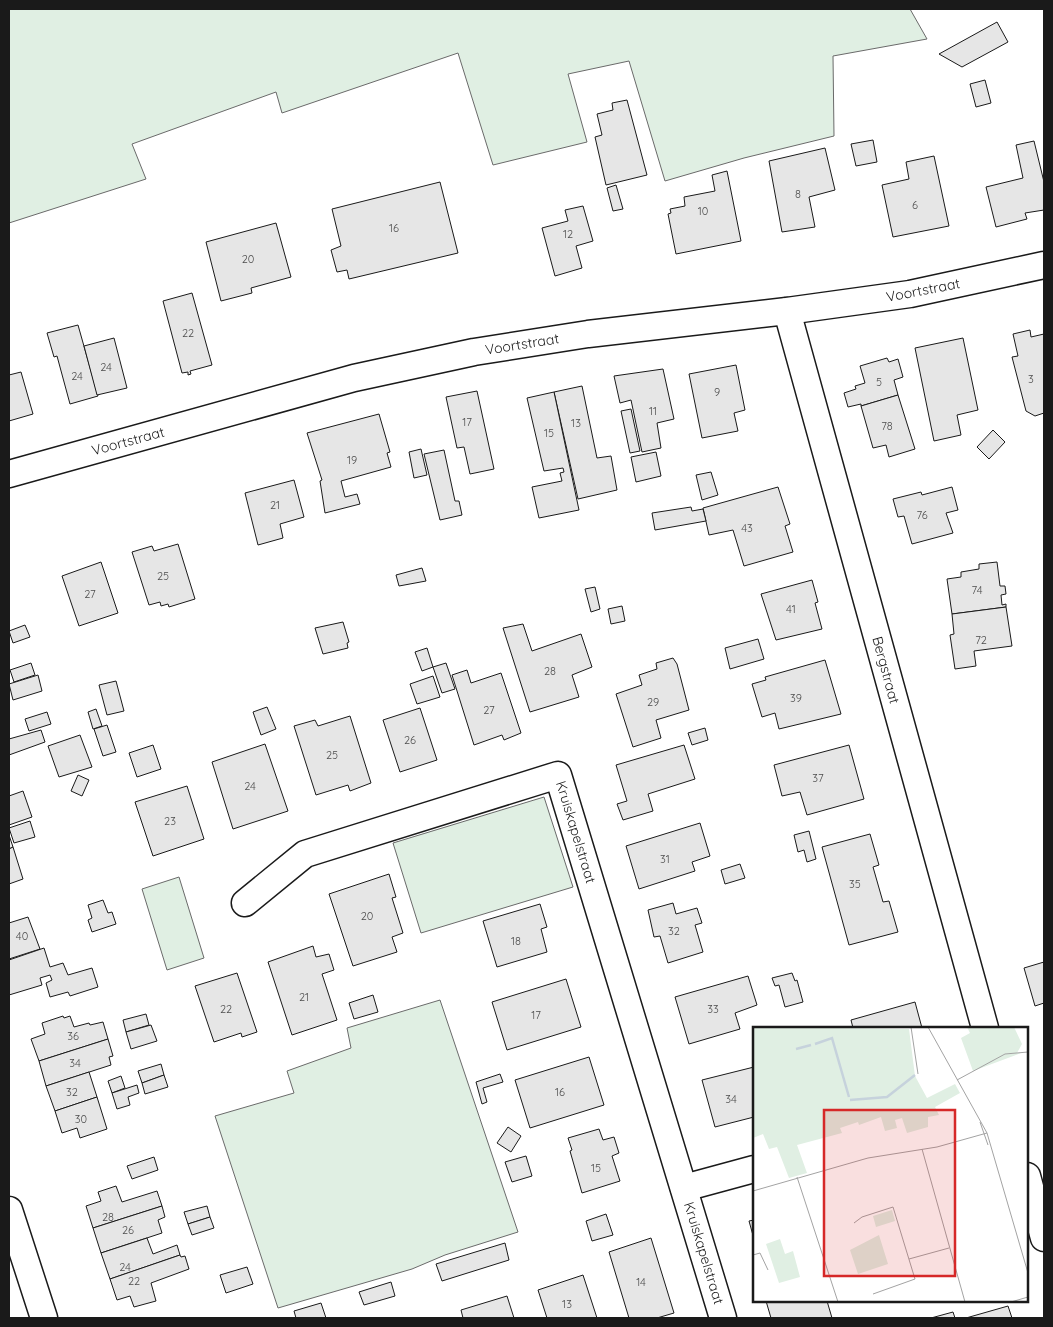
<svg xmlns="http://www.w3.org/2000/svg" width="1053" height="1327" viewBox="0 0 1053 1327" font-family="Quicksand,sans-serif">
<rect width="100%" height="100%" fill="#fff"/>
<!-- green -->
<g fill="#e0efe3" stroke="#6a6a6a">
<path d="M9 9H910L927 39 833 56 834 136 744 158 665 181 629 61 568 74 587 142 493 165 458 53 282 113 276 92 132 144 146 179 9 223Z"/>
<path d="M544 797 573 887 421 933 393 843Z"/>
<path d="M179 877 204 958 167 970 142 889Z"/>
<path d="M440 1000 518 1232 445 1255 412 1269 278 1308 215 1116 294 1093 287 1071 351 1048 347 1028Z"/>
</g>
<!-- building -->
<g fill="#e6e6e6" stroke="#1a1a1a">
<path d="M997 22 1008 42 962 67 939 54Z"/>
<path d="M985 80 991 103 976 107 970 84Z"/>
<path d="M627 100 647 175 606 185 595 137 602 135 597 114 613 110 612 103Z"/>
<path d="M873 140 877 162 856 166 851 144Z"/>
<path d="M1034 141 1044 182V210L1025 213 1027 219 996 227 986 187 1023 178 1016 145Z"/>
<path d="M825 148 835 190 809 197 815 227 782 232 769 161Z"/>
<path d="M934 156 949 226 893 237 882 185 909 179 906 162Z"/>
<path d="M727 171 741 241 676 254 668 214 671 213 670 209 685 206 684 197 715 191 712 175Z"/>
<path d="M440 182 458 253 349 279 347 270 337 272 331 250 341 246 332 209Z"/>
<path d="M616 185 623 209 613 211 607 188Z"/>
<path d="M583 206 593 241 576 246 582 268 555 276 542 228 568 221 565 210Z"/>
<path d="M276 223 291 277 251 288 252 293 221 301 206 242Z"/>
<path d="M192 293 212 365 190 371 191 374 188 375V372L182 373 163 301Z"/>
<path d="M78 325 98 396 70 404 57 356 54 357 47 333Z"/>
<path d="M1030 330 1031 337 1044 334V413L1035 416 1026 411 1012 357 1018 356 1013 334Z"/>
<path d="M114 338 127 388 97 395 84 346Z"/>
<path d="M963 338 978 410 957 415 961 435 934 441 915 348Z"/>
<path d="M887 358 889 362 898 359 903 377 894 380 898 395 861 406V404L848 407 844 393 856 389 855 386 865 383 860 366Z"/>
<path d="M736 365 745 410 734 413 738 431 702 438 689 374Z"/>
<path d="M663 369 674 419 657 423 661 448 642 452 631 400 620 403 614 376Z"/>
<path d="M21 372 33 414 9 421V375Z"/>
<path d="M582 386 597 458 611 456 617 490 578 499 554 392Z"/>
<path d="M477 391 494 469 470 474 464 447 457 448 446 397Z"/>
<path d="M554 392 579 510 539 518 532 487 562 481 560 473 564 472 563 468 544 471 527 398Z"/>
<path d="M898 395 915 449 889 457 886 445 873 448 861 406Z"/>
<path d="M631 409 640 451 630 453 621 411Z"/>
<path d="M379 414 390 452 387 453 391 467 341 481 345 497 357 494 360 504 325 513 320 481 322 480 307 433Z"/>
<path d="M993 430 1005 442 989 459 977 447Z"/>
<path d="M421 449 427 475 414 478 409 452Z"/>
<path d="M444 450 455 501H459L462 515 440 520 424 454Z"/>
<path d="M656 452 661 476 636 482 631 457Z"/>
<path d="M711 472 718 495 702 500 696 475Z"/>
<path d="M294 480 304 517 280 524 283 538 258 545 245 493Z"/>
<path d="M778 487 790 524 785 526 793 552 744 566 733 530 709 535 703 508Z"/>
<path d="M952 487 958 510 946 513 953 533 912 544 904 516 898 517 893 499 921 492 922 495Z"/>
<path d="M691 507 692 511 703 509 706 521 655 530 652 513Z"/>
<path d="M178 544 195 599 169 607 168 604 161 606 160 602 149 605 132 552 152 546 154 551Z"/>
<path d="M101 562 118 613 79 626 62 576Z"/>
<path d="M997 562 1000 586H1005L1006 594 1001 595 1002 605 1006 604V607L952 614 947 579 961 577V572L979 569V564Z"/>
<path d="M422 568 426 581 399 586 396 575Z"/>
<path d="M812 580 818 602 815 603 822 629 776 640 761 594Z"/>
<path d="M595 587 600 609 591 612 585 589Z"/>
<path d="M622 606 625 621 611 624 608 609Z"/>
<path d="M1006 607 1012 646 974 651 976 666 955 669 950 635 954 634 952 614Z"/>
<path d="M343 622 349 642 347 643 348 648 323 654 315 628Z"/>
<path d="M523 624 532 651 581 634 592 667 572 675 579 697 530 712 503 628Z"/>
<path d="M25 625 30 637 13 643 9 631Z"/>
<path d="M758 639 764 659 730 669 725 648Z"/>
<path d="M427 648 433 667 422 671 415 652Z"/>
<path d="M673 658 677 664 689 710 656 720 661 738 633 747 616 694 642 685 639 675 657 669 656 663Z"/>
<path d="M825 660 841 714 779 729 775 713 762 717 752 684 766 680 765 677Z"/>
<path d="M31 663 35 675 14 682 10 670Z"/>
<path d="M446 663 455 689 442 693 433 667Z"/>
<path d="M467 670 471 683 501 673 521 733 504 740 502 735 474 745 452 675Z"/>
<path d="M38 675 42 691 13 700 9 684Z"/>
<path d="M433 676 440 697 417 704 410 684Z"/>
<path d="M116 681 124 711 107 715 99 685Z"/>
<path d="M267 707 276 729 261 735 253 712Z"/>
<path d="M420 708 437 760 400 772 383 720Z"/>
<path d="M96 709 102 726 93 729 88 712Z"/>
<path d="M47 712 51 724 29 731 25 719Z"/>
<path d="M350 716 371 783 350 791 348 785 316 795 294 726 315 720 318 726Z"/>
<path d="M107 725 116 752 103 756 94 729Z"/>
<path d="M705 728 708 740 692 745 688 733Z"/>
<path d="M41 730 45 742 9 755V739Z"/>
<path d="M80 735 92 767 59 777 48 746Z"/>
<path d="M265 744 288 811 233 829 212 762Z"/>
<path d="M153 745 161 769 137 777 129 753Z"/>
<path d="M684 745 695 779 648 794 653 811 623 820 617 804 627 801 616 765Z"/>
<path d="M849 745 864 799 807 815 800 792 782 796 774 765Z"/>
<path d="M78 775 89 780 82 796 71 791Z"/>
<path d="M187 786 204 839 153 856 135 802Z"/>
<path d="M23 791 32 817 9 825V796Z"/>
<path d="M30 821 35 837 14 843 9 828Z"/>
<path d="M700 823 710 856 692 862 695 871 639 889 626 846Z"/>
<path d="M809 831 816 859 807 862 804 850 798 852 794 835Z"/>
<path d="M870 834 879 865 873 867 883 902 889 901 898 932 849 945 822 847Z"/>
<path d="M9 835 13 847 9 849Z"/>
<path d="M13 847 23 879 9 884V849Z"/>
<path d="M740 864 745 878 725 884 721 870Z"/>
<path d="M389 874 396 897 392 898 403 933 392 937 397 952 353 966 329 894Z"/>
<path d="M103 900 108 913 112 912 116 924 92 932 88 920 92 918 88 905Z"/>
<path d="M673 903 676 914 697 908 702 923 695 925 703 952 668 963 660 936 654 937 648 910Z"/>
<path d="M540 904 547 927 541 929 547 952 497 967 483 921Z"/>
<path d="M28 917 40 949 9 959V923Z"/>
<path d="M313 946 316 957 329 954 334 970 322 974 337 1020 292 1035 268 962Z"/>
<path d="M44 948 50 967 63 963 68 975 92 968 98 987 70 996 68 992 50 997 46 983 52 980 50 975 40 978 42 985 9 995V960Z"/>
<path d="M1044 962V1003L1035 1006 1024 968Z"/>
<path d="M237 973 257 1032 242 1037 241 1033 214 1042 195 986Z"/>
<path d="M792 973 795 981 797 980 803 1002 785 1007 779 985 775 986 772 978Z"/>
<path d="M748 976 757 1005 735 1013 740 1029 689 1044 675 997Z"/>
<path d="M566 979 581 1027 507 1050 492 1002Z"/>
<path d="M373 995 378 1012 354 1019 349 1003Z"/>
<path d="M915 1002 922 1028H853L851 1020Z"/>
<path d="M146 1014 149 1025 126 1032 123 1020Z"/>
<path d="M63 1016 64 1018 70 1016 74 1027 89 1023 90 1025 103 1022 108 1039 39 1061 31 1039 45 1034 42 1023Z"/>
<path d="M151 1025 157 1041 131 1049 126 1032Z"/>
<path d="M108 1039 113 1056 109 1057 111 1065 46 1086 39 1061Z"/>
<path d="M589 1057 604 1105 530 1128 515 1080Z"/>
<path d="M161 1064 164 1075 142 1083 138 1071Z"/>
<path d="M754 1067V1117L715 1127 702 1080Z"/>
<path d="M89 1072 97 1097 55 1111 46 1086Z"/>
<path d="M500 1074 503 1082 483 1088 487 1102 482 1104 476 1082Z"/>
<path d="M164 1075 168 1087 145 1094 142 1083Z"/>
<path d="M121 1076 125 1088 112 1093 108 1081Z"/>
<path d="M137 1085 139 1093 128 1097 130 1105 117 1109 112 1093Z"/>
<path d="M97 1097 107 1129 80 1138 77 1128 62 1133 55 1111Z"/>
<path d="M508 1127 521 1136 511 1152 497 1143Z"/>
<path d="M599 1129 603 1140 614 1137 619 1153 612 1156 620 1181 582 1193 570 1151 572 1150 568 1138Z"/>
<path d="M526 1156 532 1176 512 1182 505 1162Z"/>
<path d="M154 1157 158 1170 132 1179 127 1166Z"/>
<path d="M116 1186 122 1202 157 1191 162 1206 93 1228 86 1206 101 1201 98 1192Z"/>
<path d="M162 1206 165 1217 158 1220 162 1233 101 1253 93 1228Z"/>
<path d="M207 1206 210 1217 188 1224 184 1212Z"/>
<path d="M606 1214 613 1235 592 1241 586 1221Z"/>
<path d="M210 1217 214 1228 192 1235 188 1224Z"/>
<path d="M754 1220V1239L749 1221Z"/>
<path d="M147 1238 153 1254 177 1245 180 1255 110 1279 101 1253Z"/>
<path d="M651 1238 674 1313 657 1318H629L609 1252Z"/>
<path d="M505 1243 509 1260 442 1281 436 1264Z"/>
<path d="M180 1255 181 1257 185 1256 189 1269 151 1283 156 1301 134 1307 130 1296 117 1300 110 1279Z"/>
<path d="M247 1267 253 1284 226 1293 220 1275Z"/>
<path d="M583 1275 597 1318H547L538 1290Z"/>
<path d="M391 1282 395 1296 364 1305 359 1292Z"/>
<path d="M507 1296 514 1318H463L461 1310Z"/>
<path d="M766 1301H827L832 1318H771Z"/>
<path d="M321 1303 326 1318H296L294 1311Z"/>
<path d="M1008 1306 1012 1318H966Z"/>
<path d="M953 1312 955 1318H931Z"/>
</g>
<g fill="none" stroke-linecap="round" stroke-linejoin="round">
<!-- minor casing -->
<g stroke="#1a1a1a" stroke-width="29">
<g id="minor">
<path d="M787 311 985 1028"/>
<path d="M9 474 354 378 474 352 588 334 787 311 910 294 1044 265"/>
<path d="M245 903 305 854 558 775 723 1318"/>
<path d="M1027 1176 1044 1238"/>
<path d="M684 1188 754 1169"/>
<path d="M9 1210 44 1318"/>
</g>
</g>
<!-- minor -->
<use href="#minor" stroke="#fff" stroke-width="26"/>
</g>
<g text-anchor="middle" stroke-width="4" stroke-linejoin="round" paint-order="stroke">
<!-- number labels -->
<g font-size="11" fill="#4d4d4d">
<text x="798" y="198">8</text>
<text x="915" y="209">6</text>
<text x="703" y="215">10</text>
<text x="394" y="232">16</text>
<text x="568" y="238">12</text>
<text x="248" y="263">20</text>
<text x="188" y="337">22</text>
<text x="106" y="371">24</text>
<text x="77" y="380">24</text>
<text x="1031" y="383">3</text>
<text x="879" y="386">5</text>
<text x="717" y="396">9</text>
<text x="653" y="415">11</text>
<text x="467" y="426">17</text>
<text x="576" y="427">13</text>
<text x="887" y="430">78</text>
<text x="549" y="437">15</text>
<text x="352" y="464">19</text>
<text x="275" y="509">21</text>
<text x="922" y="519">76</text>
<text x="747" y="532">43</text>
<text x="163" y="580">25</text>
<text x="977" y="594">74</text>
<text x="90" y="598">27</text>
<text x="791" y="613">41</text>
<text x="981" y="644">72</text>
<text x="550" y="675">28</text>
<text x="796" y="702">39</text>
<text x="653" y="706">29</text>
<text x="489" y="714">27</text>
<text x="410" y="744">26</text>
<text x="332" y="759">25</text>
<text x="818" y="782">37</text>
<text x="250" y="790">24</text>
<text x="170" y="825">23</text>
<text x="665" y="863">31</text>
<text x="855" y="888">35</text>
<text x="367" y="920">20</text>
<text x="674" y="935">32</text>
<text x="22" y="940">40</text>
<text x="516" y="945">18</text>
<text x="304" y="1001">21</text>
<text x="226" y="1013">22</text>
<text x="713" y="1013">33</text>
<text x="536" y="1019">17</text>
<text x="73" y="1040">36</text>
<text x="75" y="1067">34</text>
<text x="72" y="1096">32</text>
<text x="560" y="1096">16</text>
<text x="731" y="1103">34</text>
<text x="81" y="1123">30</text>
<text x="596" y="1172">15</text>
<text x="108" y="1221">28</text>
<text x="128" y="1234">26</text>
<text x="125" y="1271">24</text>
<text x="134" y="1285">22</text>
<text x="641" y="1286">14</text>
<text x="567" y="1308">13</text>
</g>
<!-- street labels -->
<g font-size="14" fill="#1a1a1a" stroke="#fff">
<text transform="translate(923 290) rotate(-11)" y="5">Voortstraat</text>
<text transform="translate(522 344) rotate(-9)" y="5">Voortstraat</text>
<text transform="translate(128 441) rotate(-15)" y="5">Voortstraat</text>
<text transform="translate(886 670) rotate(75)" y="5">Bergstraat</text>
<text transform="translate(576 832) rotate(73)" y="5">Kruiskapelstraat</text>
<text transform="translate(704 1253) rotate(73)" y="5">Kruiskapelstraat</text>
</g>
</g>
<!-- overview -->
<g transform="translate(753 1027)">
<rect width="275" height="275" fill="#fff"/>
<path d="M0 0 156 2 162 49 174 71 202 57 207 66 182 80 186 88 175 90V100L154 106 149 91 142 93 144 101 132 104 128 90 106 98 105 95 87 101 89 106 44 118 54 146 36 151 24 120 16 122 10 107 0 111ZM214 0H261L269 17 264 26H268L220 44 208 11 217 6ZM139 183 142 194 123 200 120 189ZM126 208 135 237 105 247 97 223ZM27 212 32 227 40 224 47 250 26 256 13 217Z" fill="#e0efe3"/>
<path fill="none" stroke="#c6d2dc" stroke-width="2.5" d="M62 17 79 11 96 70M43 22 58 18M97 73 134 70 162 48"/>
<path fill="none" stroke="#a3a3a3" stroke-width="1" d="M158 0 165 47M175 0 234 106 275 246M204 53 252 27 275 25M227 95 235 118M169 122 212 275M44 150 85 275M0 164 115 131 184 120 234 106M101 196 109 190 140 180 162 252 120 267M0 228 7 226 15 243M156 232 196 221M258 275 275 270"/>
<path fill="#d62828" fill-opacity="0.15" stroke="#d62828" stroke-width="2.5" d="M71 83H202V249H71Z"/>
<rect width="275" height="275" fill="none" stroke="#1a1a1a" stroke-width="2.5"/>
</g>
<!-- border -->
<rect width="1053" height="1327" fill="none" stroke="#1a1a1a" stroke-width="20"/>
</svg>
